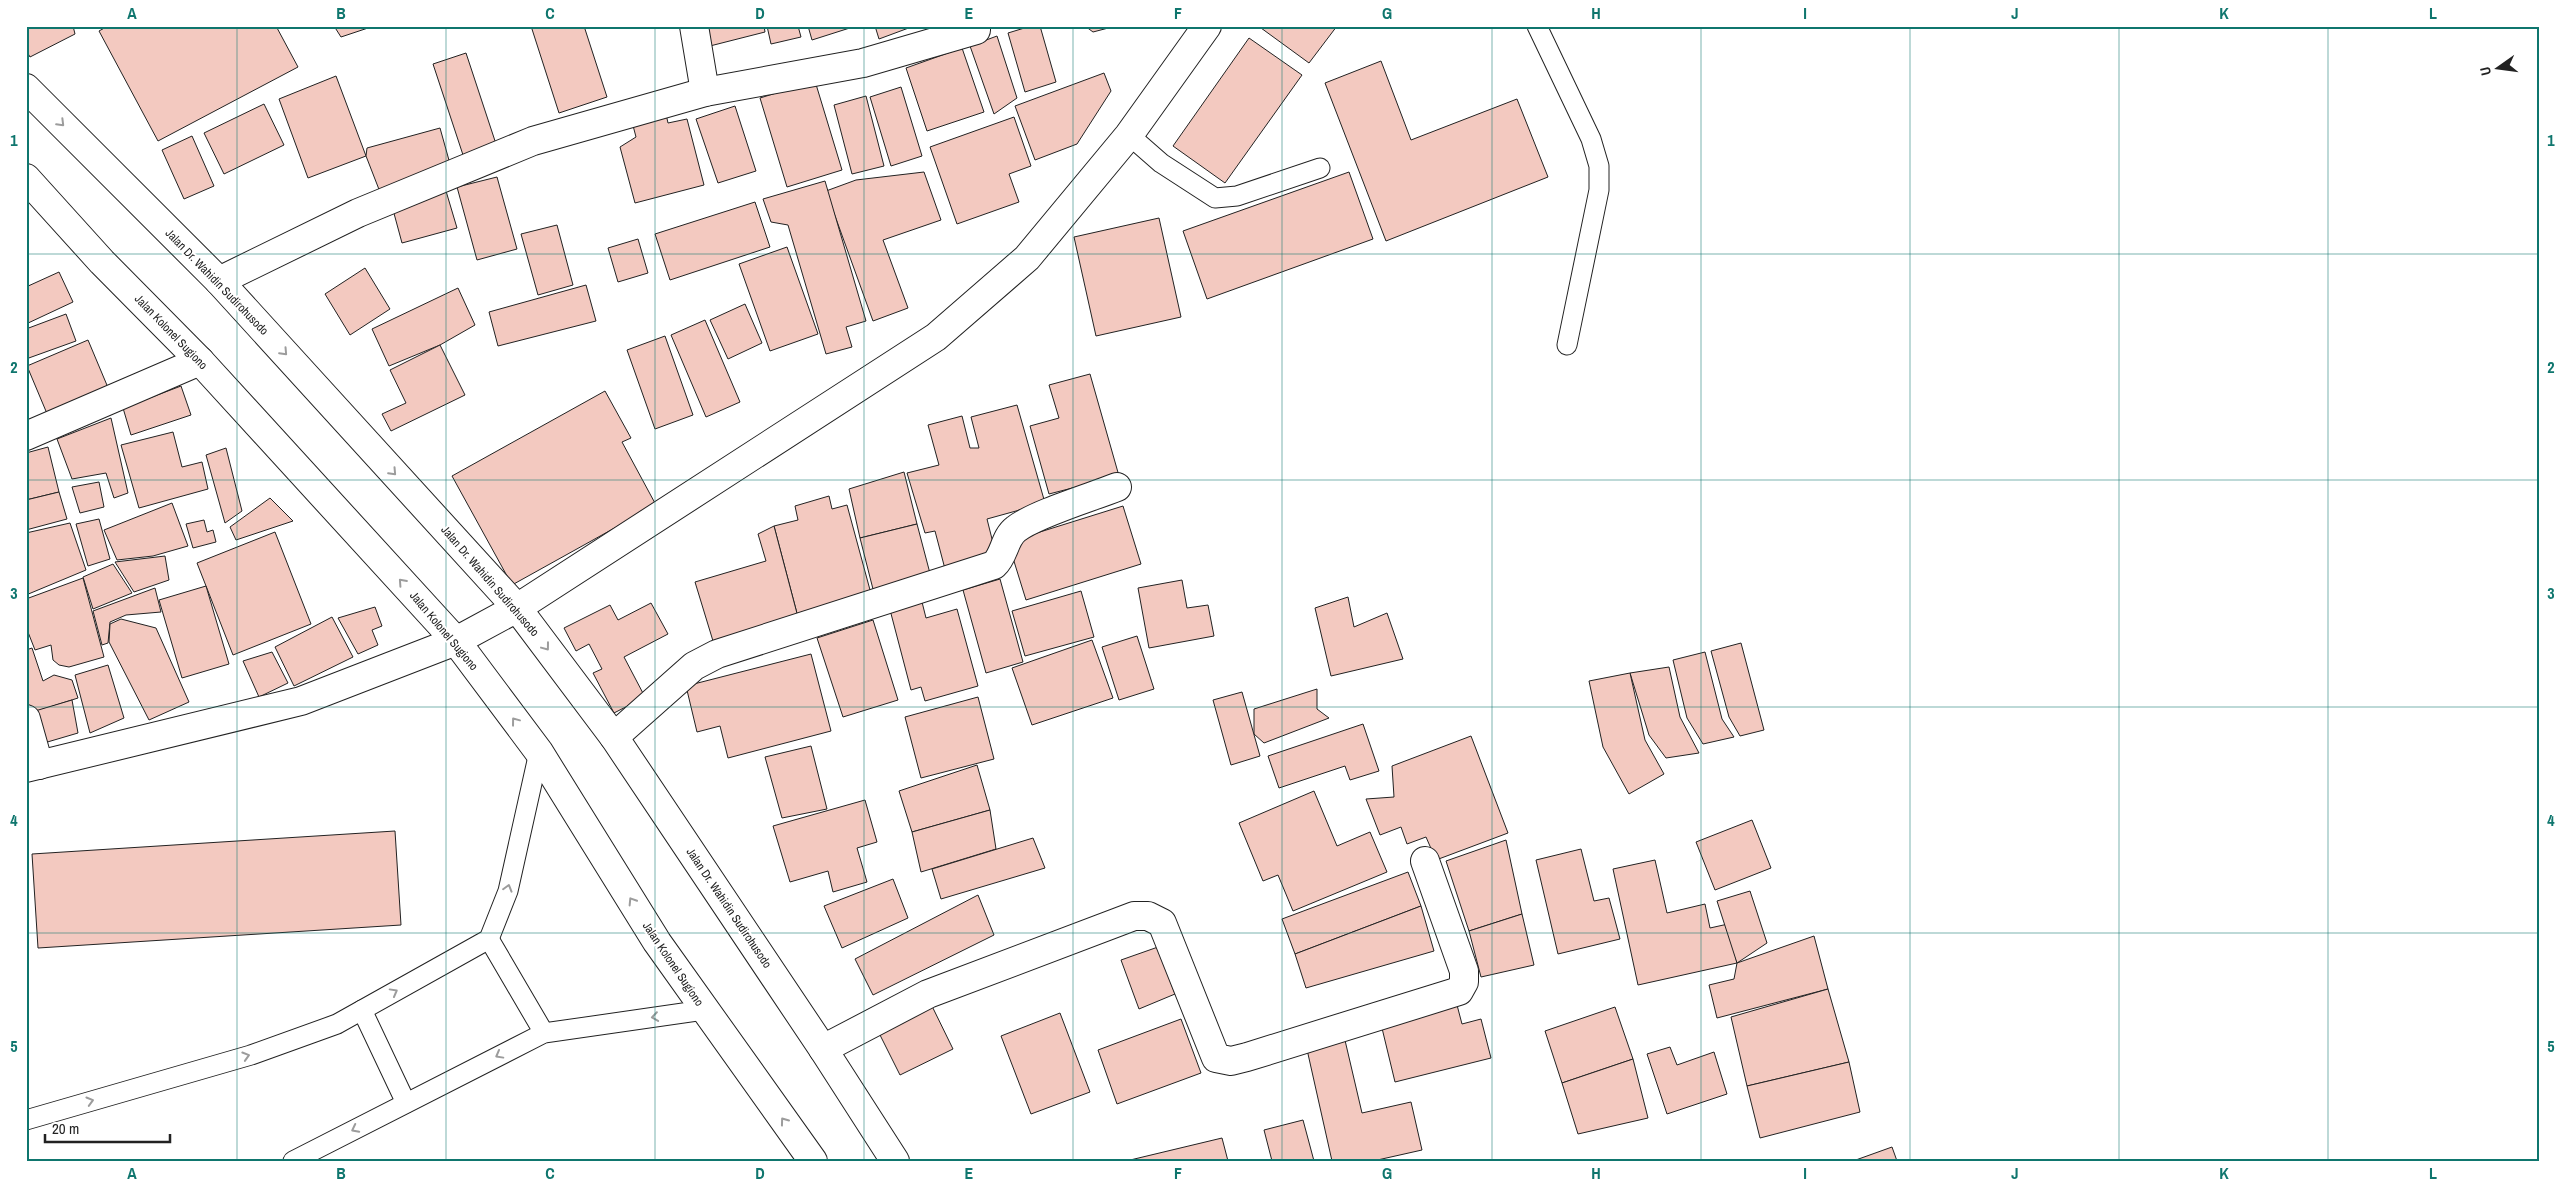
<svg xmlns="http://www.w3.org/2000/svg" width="2565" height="1187" viewBox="0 0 2565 1187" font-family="'Archivo Narrow',sans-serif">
<rect width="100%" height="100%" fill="#fff"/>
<!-- building -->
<g fill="#f3c9c0" stroke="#222">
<path d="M26 26H73L75 34 30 57 26 50Z"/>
<path d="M108 26H276L298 67 158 141 99 31Z"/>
<path d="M334 26H374L341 37Z"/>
<path d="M531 26H584L607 97 559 113Z"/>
<path d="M701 26H764L765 32 706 47Z"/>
<path d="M767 26H798L801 37 771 44Z"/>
<path d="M808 26H856L812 40Z"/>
<path d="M875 26H914L879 39Z"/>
<path d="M1031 26H1040L1056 82 1025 92 1008 33Z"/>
<path d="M1085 26H1116L1093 32Z"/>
<path d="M1263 26H1337L1309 63 1261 28Z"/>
<path d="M997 36 1017 98 994 114 970 46Z"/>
<path d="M1249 38 1302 75 1225 183 1173 146Z"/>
<path d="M962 48 984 112 927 131 906 68Z"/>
<path d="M466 53 498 150 465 161 433 64Z"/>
<path d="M1381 61 1411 140 1517 99 1548 177 1386 241 1325 83Z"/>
<path d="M1104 73 1111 91 1077 144 1035 160 1015 106Z"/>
<path d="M336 76 366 156 308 178 279 99Z"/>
<path d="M815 81 842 170 787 187 760 98Z"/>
<path d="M901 87 922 156 891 166 870 97Z"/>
<path d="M866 96 884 166 852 174 834 105Z"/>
<path d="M264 104 284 145 224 174 204 133Z"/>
<path d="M664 105 668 123 687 119 704 185 635 203 620 147 636 137 630 114Z"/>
<path d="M735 106 756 171 718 183 696 119Z"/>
<path d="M1014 117 1031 166 1009 174 1019 202 957 224 930 147Z"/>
<path d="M440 128 452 171 380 192 366 156 367 148Z"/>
<path d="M192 136 214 186 184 199 162 150Z"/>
<path d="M924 172 941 220 883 240 908 308 873 321 826 191 856 180Z"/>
<path d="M1349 172 1373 239 1207 299 1183 231Z"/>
<path d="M497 177 517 249 477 260 457 187Z"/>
<path d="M825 181 866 321 846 327 852 347 826 354 788 225 771 222 763 199Z"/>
<path d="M446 191 457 228 402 243 392 206Z"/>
<path d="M755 202 770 247 670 280 655 234Z"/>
<path d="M1159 218 1181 317 1096 336 1074 237Z"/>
<path d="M557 225 573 285 538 295 521 234Z"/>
<path d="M638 239 648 273 618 282 608 248Z"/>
<path d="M787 247 818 334 770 351 739 264Z"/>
<path d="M365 268 390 309 350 335 325 294Z"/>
<path d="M59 272 73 302 26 324V287Z"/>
<path d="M586 285 596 321 498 346 489 312Z"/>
<path d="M458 288 475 325 440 345 389 366 372 329Z"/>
<path d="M745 304 762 343 728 359 710 320Z"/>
<path d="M66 314 76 341 26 359V329Z"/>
<path d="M705 320 740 402 706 417 671 335Z"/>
<path d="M665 336 693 415 655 429 627 350Z"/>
<path d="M88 340 109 390 48 416 27 366Z"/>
<path d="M440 345 465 395 391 431 382 414 406 403 390 370Z"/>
<path d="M1090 374 1119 476 1049 494 1030 426 1059 418 1049 385Z"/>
<path d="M181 386 191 415 131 435 123 408Z"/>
<path d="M605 391 631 438 622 442 656 505 512 585 452 476Z"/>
<path d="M1017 405 1045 503 987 519 996 555 945 569 935 531 925 533 907 473 939 465 928 425 962 416 970 448H979L971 417Z"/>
<path d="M111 418 128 493 114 498 106 473 72 479 57 439Z"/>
<path d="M173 432 182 467 202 462 208 489 139 508 121 445Z"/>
<path d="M48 447 59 492 26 500V453Z"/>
<path d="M226 448 242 511 225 523 206 455Z"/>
<path d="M904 472 917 524 860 538 849 489Z"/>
<path d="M99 482 104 507 80 513 72 487Z"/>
<path d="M59 492 67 519 26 530V500Z"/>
<path d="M829 496 832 509 847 505 873 601 799 621 774 526 798 520 795 506Z"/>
<path d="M270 498 293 521 236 540 230 527Z"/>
<path d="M172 503 188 546 153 556 117 560 104 530Z"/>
<path d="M1123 506 1141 564 1026 600 1008 542Z"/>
<path d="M99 519 110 559 88 566 76 524Z"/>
<path d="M204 520 207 532 213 530 216 542 193 548 186 524Z"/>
<path d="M70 523 86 570 26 595V533Z"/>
<path d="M917 524 932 581 875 597 860 538Z"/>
<path d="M774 526 799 621 713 641 695 582 766 561 758 534Z"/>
<path d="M275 532 311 624 233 655 197 563Z"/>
<path d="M165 556 169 580 134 592 115 562Z"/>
<path d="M113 564 132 593 93 609 83 577Z"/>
<path d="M83 578 104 657 69 667 59 665 53 660 51 645 35 650 26 627V599Z"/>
<path d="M1000 579 1023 662 986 673 963 590Z"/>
<path d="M1182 580 1187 608 1208 605 1214 636 1149 648 1138 588Z"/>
<path d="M206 586 229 664 182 678 159 600Z"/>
<path d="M155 588 161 612 126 615 110 622 108 643 102 645 93 611Z"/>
<path d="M1081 591 1094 637 1025 656 1012 611Z"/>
<path d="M1348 597 1354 627 1387 613 1403 659 1331 676 1315 608Z"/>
<path d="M921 598 926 618 957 609 978 686 925 701 921 687 911 690 889 606Z"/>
<path d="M651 603 668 634 624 657 645 697 614 713 593 673 602 669 589 644 576 651 564 628 610 605 618 620Z"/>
<path d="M375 607 382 626 372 630 378 645 358 654 338 618Z"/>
<path d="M332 617 353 657 294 686 275 647Z"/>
<path d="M121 619 156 628 189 702 149 720 109 642 110 624Z"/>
<path d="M873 620 898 700 843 717 817 638Z"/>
<path d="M1137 636 1154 689 1119 700 1102 647Z"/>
<path d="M1092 640 1113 698 1032 725 1012 668Z"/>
<path d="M1741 643 1764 730 1740 736 1729 717 1711 651Z"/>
<path d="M32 648 43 681 54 675 72 680 78 698 31 713 26 698V650Z"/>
<path d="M272 652 288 683 259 697 243 661Z"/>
<path d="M1705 652 1722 719 1734 737 1703 744 1687 718 1673 660Z"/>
<path d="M811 654 831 731 728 758 720 726 697 732 686 686Z"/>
<path d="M108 665 124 718 90 733 75 675Z"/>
<path d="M1669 667 1680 717 1699 753 1666 758 1649 735 1630 673Z"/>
<path d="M1630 673 1645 740 1664 774 1629 794 1603 747 1589 681Z"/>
<path d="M1317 689V709L1329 718 1264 743 1254 734V709Z"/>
<path d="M1242 692 1260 756 1231 765 1213 700Z"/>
<path d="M978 697 994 759 921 778 905 717Z"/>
<path d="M72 700 78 733 44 743 35 711Z"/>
<path d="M1363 724 1379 771 1350 780 1345 766 1279 788 1268 756Z"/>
<path d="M1471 736 1508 833 1436 860 1426 837 1407 844 1401 827 1380 835 1366 799 1394 797 1392 766Z"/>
<path d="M811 746 827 809 782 818 765 757Z"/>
<path d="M977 765 990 810 912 832 899 791Z"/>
<path d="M1314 791 1337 846 1370 832 1387 872 1293 911 1278 875 1263 881 1239 823Z"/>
<path d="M865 800 877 842 857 848 867 882 833 892 828 871 790 882 773 826Z"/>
<path d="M990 810 996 849 921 872 912 832Z"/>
<path d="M1752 820 1771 868 1715 890 1696 842Z"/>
<path d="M395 831 401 925 38 948 32 854Z"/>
<path d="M1033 838 1045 868 941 899 932 869Z"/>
<path d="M1506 840 1522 914 1469 931 1446 861Z"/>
<path d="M1581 849 1594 901 1609 898 1620 939 1558 954 1536 860Z"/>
<path d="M1655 860 1667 913 1705 904 1710 928 1728 924 1737 963 1638 985 1613 869Z"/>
<path d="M1408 872 1421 906 1295 954 1282 919Z"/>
<path d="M893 879 908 918 842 948 824 906Z"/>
<path d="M1750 891 1767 943 1737 963 1717 901Z"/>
<path d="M978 895 994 935 873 995 855 959Z"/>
<path d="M1421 906 1434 951 1306 988 1295 954Z"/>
<path d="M1522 914 1534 965 1481 977 1469 931Z"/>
<path d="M1814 936 1828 989 1717 1018 1709 985 1734 979 1737 963Z"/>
<path d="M1158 947 1175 994 1139 1009 1121 960Z"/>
<path d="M1828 989 1849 1062 1747 1086 1731 1017Z"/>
<path d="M930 1002 953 1049 900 1075 877 1029Z"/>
<path d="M1457 1005 1462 1024 1481 1019 1491 1058 1395 1082 1381 1024Z"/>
<path d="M1615 1007 1633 1059 1562 1083 1545 1031Z"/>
<path d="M1060 1013 1090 1092 1031 1114 1001 1036Z"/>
<path d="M1181 1019 1201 1073 1117 1104 1098 1050Z"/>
<path d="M1344 1036 1362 1113 1411 1102 1422 1150 1373 1161H1332L1306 1045Z"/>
<path d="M1670 1047 1677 1065 1714 1052 1727 1094 1667 1114 1647 1054Z"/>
<path d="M1633 1059 1648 1118 1578 1134 1562 1083Z"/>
<path d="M1849 1062 1860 1112 1760 1138 1747 1086Z"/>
<path d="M1303 1120 1314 1161H1272L1264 1130Z"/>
<path d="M1222 1138 1228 1161H1126Z"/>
<path d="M1892 1147 1897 1161H1853Z"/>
</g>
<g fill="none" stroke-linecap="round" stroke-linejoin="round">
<!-- service casing -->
<g stroke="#222" stroke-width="21">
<g id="service">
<path d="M1537 26 1591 139 1599 166V190L1567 345"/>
<path d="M1129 135 1161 163 1215 198 1237 196 1320 168"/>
<path d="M489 939 544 1033"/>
<path d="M362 1010 406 1103"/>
<path d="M26 1120 251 1055 337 1024 489 939 508 891 539 752"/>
<path d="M293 1161 544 1033 704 1010"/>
</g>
</g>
<!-- minor casing -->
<g stroke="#222" stroke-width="30">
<g id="minor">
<path d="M694 26 705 92"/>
<path d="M219 281 358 213 533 141 705 92 863 63 976 30"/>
<path d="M26 436 200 361"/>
<path d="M26 719 39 765"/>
<path d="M614 737 694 666 717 654 994 565C1005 555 1004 538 1016 529 1035 514 1092 497 1117 487"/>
<path d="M26 768 301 701 456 641 517 608 936 337 1027 258 1129 135 1207 26"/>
<path d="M823 1049 928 994 1134 916H1148L1162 923 1216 1058 1231 1061 1247 1057 1459 991 1464 982V971L1425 861"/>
</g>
</g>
<!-- trunk casing -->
<g stroke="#222" stroke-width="30">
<g id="trunk">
<path d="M26 88 219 281 517 608 614 737 823 1049 895 1161"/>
<path d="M26 178 102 262 200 361 456 641 539 752 657 942 813 1161"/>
</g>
</g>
<!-- service -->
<use href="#service" stroke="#fff" stroke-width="19"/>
<!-- minor -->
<use href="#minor" stroke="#fff" stroke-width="28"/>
<!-- trunk -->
<use href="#trunk" stroke="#fff" stroke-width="28"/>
</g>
<!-- one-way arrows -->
<defs><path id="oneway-chevron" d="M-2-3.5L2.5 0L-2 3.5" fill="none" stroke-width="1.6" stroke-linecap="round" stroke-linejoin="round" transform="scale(1.25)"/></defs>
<g stroke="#9c9c9c">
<use href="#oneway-chevron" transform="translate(61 123) rotate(45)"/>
<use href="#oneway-chevron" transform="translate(284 352) rotate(47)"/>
<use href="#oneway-chevron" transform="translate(393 472) rotate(47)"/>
<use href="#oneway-chevron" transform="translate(402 582) rotate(-132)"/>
<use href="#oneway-chevron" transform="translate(546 647) rotate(53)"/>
<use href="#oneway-chevron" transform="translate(515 721) rotate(-127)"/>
<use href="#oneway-chevron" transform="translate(508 888) rotate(-74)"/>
<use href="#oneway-chevron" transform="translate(632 901) rotate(-122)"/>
<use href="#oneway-chevron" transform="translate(394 992) rotate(-29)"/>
<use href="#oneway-chevron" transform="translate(655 1017) rotate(172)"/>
<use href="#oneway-chevron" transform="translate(499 1055) rotate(151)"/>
<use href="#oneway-chevron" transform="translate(246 1056) rotate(-17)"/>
<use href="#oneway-chevron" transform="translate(90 1101) rotate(-16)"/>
<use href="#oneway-chevron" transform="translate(784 1121) rotate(-126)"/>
<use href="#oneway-chevron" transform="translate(355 1129) rotate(153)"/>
</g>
<!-- grid -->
<path fill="none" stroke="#0f766e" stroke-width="1" stroke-opacity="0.55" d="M237 26V1161M446 26V1161M655 26V1161M864 26V1161M1073 26V1161M1282 26V1161M1492 26V1161M1701 26V1161M1910 26V1161M2119 26V1161M2328 26V1161M26 254H2539M26 480H2539M26 707H2539M26 933H2539"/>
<g text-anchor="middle" stroke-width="4" stroke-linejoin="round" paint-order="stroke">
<!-- street labels -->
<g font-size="12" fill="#222" stroke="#fff">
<text transform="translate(217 282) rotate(46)" y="4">Jalan Dr. Wahidin Sudirohusodo</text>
<text transform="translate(171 332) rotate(46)" y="4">Jalan Kolonel Sugiono</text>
<text transform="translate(490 581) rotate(49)" y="4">Jalan Dr. Wahidin Sudirohusodo</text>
<text transform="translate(444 631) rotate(50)" y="4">Jalan Kolonel Sugiono</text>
<text transform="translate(729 908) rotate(56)" y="4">Jalan Dr. Wahidin Sudirohusodo</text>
<text transform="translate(673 964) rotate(56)" y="4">Jalan Kolonel Sugiono</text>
</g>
</g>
<!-- border -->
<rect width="2565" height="1187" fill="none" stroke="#ffffff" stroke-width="55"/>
<!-- north arrow -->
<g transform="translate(2498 68) rotate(256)" stroke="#ffffff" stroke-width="4" paint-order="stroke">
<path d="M0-4L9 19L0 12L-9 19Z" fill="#222222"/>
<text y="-8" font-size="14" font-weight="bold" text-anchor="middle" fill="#222222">U</text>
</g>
<!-- scale -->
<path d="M45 1134v8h125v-8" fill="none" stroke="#222222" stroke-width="2.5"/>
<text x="52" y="1134" font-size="15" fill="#222222" stroke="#ffffff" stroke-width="4" paint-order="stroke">20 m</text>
<rect x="28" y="28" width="2510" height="1132" fill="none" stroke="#0f766e" stroke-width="2"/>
<g font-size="16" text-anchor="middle" font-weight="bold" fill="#0f766e">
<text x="132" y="19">A</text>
<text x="341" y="19">B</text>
<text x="550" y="19">C</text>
<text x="760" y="19">D</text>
<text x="969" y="19">E</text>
<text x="1178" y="19">F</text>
<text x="1387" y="19">G</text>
<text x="1596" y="19">H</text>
<text x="1805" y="19">I</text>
<text x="2015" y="19">J</text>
<text x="2224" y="19">K</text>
<text x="2433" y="19">L</text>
<text x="14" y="146">1</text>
<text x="2551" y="146">1</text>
<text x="14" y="373">2</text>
<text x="2551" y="373">2</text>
<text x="14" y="599">3</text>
<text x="2551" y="599">3</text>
<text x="14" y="826">4</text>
<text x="2551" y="826">4</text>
<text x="14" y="1052">5</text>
<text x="2551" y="1052">5</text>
<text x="132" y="1179">A</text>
<text x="341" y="1179">B</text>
<text x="550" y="1179">C</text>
<text x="760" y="1179">D</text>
<text x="969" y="1179">E</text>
<text x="1178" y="1179">F</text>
<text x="1387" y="1179">G</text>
<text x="1596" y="1179">H</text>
<text x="1805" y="1179">I</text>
<text x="2015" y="1179">J</text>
<text x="2224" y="1179">K</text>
<text x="2433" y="1179">L</text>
</g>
</svg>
